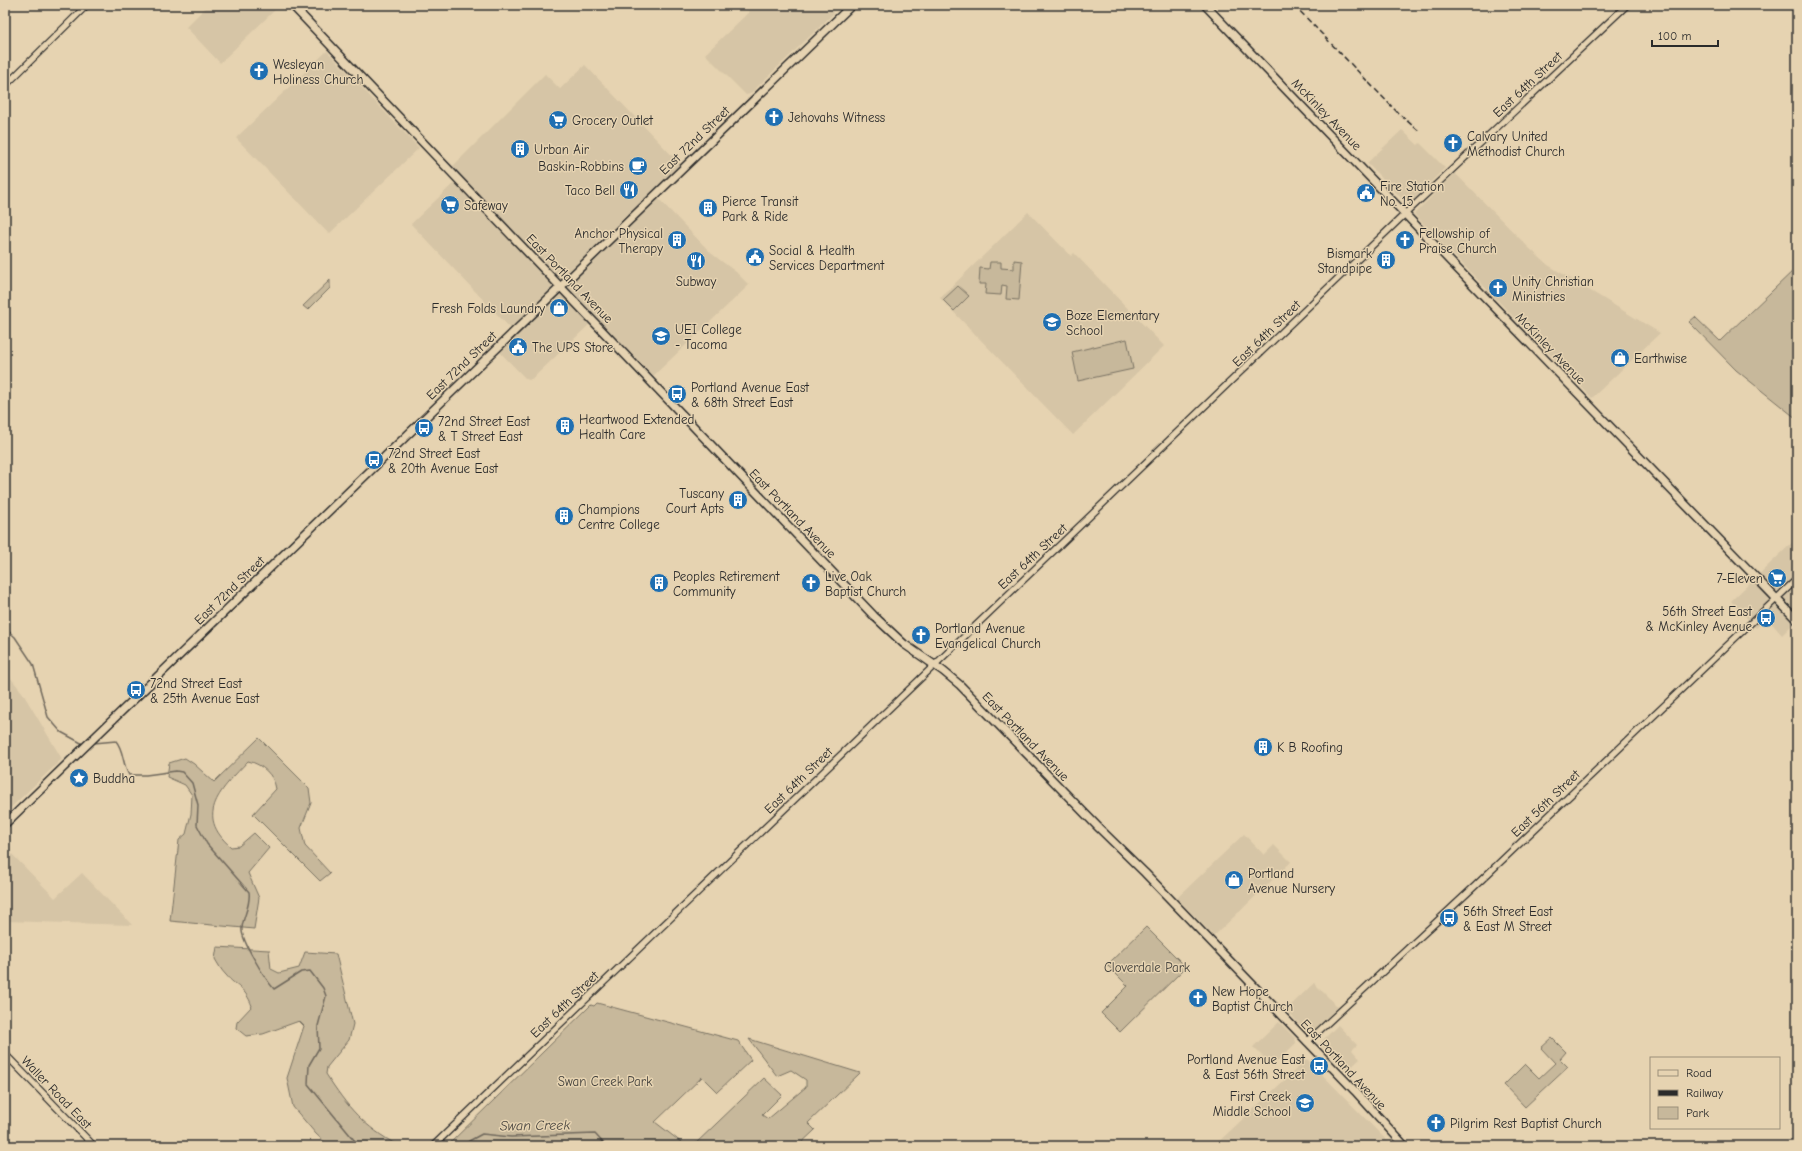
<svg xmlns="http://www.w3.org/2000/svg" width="1802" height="1151" viewBox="0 0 1802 1151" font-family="'Comic Neue',sans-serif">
<rect width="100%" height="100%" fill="#e6d3b1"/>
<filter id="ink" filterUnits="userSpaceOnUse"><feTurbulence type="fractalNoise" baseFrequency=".025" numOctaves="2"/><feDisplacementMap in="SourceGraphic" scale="8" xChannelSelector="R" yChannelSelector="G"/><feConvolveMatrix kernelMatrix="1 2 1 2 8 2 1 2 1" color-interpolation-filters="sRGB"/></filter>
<g filter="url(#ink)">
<!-- built -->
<g fill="#d6c5a6">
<path d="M208 5H280L220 63 186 27Z"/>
<path d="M742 5H832L834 13 750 94 746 95 705 54 749 12Z"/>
<path d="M327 51 419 148 329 234 236 138Z"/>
<path d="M585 65 683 167 655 195 712 254 736 272 749 285 650 379 593 321 533 378 529 380 526 379 496 348 513 331 411 224 458 179 450 169 545 74 560 89Z"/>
<path d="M1402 130 1418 145 1420 143 1445 168 1408 205 1367 163Z"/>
<path d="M1455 173 1528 247 1548 265 1660 333 1592 398 1414 214Z"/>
<path d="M1028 212 1071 256 1074 253 1164 346 1073 435 940 298Z"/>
<path d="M1797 538V620L1782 635 1767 618 1756 628 1731 601Z"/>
<path d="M5 671 22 692 62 759 5 813Z"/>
<path d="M1244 834 1264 855 1274 845 1291 862 1214 936 1177 898Z"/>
<path d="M5 847 55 898 82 873 132 925 5 921Z"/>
<path d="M1314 983 1338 1007 1309 1034 1286 1010Z"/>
<path d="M1279 1022 1295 1038 1296 1043 1272 1066 1253 1047Z"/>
<path d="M1338 1025 1357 1045 1352 1050 1360 1059 1347 1071 1321 1045V1042Z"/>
<path d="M1307 1059 1392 1146H1214Z"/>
</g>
<!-- green -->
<g fill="#c7b89b" stroke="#797263">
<path d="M1014 260 1022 261 1019 300 1006 299 1007 286 1002 285 1001 295 985 294 986 284H979L980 268 989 269 990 262H1001V268L1014 269Z"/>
<path d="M1797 267V419L1736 370 1689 322 1695 317 1720 341Z"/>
<path d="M330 280V288L308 310 303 306Z"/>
<path d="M958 286 969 296 954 311 943 300Z"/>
<path d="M1127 339 1133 369 1078 381 1072 352Z"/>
<path d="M259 738 309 788 311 803 301 828 305 846 330 873 320 881 253 814 276 789C274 775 262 764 248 761 222 789 193 814 231 847L239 846 254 833 269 848 248 873 259 898 254 929 170 921 179 840 186 834 191 814 192 795 185 785 167 777 169 763 185 758 194 764 214 782Z"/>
<path d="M1146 927 1186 967 1120 1032 1101 1013 1128 986 1107 965Z"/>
<path d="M217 947 269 950 271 969 279 973 299 968 305 952 336 954 353 1024 349 1040 327 1067 326 1074C348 1108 363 1126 399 1146H329L316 1134 293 1107 287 1078 304 1026 299 1021 263 1034 246 1036 236 1028 237 1022 252 1006C245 987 237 988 226 975 221 970 218 964 215 959Z"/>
<path d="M597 1003 738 1041 751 1060 717 1092 702 1077 655 1122 686 1146H447L591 1005 594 1006Z"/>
<path d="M1552 1038 1566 1052 1560 1059 1568 1067 1525 1107 1504 1085 1525 1064 1539 1078 1555 1063 1541 1048Z"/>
<path d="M749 1039 860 1073 808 1123 815 1130 798 1146H693L764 1078 782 1095 762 1115 768 1119 806 1087V1080L791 1070 777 1076Z"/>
</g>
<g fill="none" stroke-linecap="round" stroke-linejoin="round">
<!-- stream -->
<g stroke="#6f685c" stroke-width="1.5">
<path d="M5 628 15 637 33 664 48 717 61 732 83 744"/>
<path d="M94 743 116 741C124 750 122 764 129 775H146L176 771 182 772 192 783 198 805 197 825 207 844 249 892C251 905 243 916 242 928 240 939 266 980 274 989L301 972 310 971 323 988 326 996 318 1026 319 1048 309 1065 308 1084 359 1146"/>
<path d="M463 1146 469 1141 482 1134 511 1137 595 1134 606 1146"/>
</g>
<!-- minor casing -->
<g stroke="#2b2b2b" stroke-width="8">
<g id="minor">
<path d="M841 5 846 11"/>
<path d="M5 86 87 5"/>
<path d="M1307 1042 1475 886 1797 579"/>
<path d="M5 1054 94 1146"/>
<path d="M433 1146 1405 214 1627 5"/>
</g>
</g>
<!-- major casing -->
<g stroke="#2b2b2b" stroke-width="10">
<g id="major">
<path d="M292 5 874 616 904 644 943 671 960 685 1099 828 1145 873 1355 1091 1405 1146"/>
<path d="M1205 5 1450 261 1797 620"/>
<path d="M5 824 852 5"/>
</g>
</g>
<!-- minor -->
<use href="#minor" stroke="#e6d3b1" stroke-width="5.5"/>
<!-- major -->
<use href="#major" stroke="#e6d3b1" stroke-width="7"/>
<!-- rail -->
<path stroke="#2b2b2b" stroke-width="1.5" stroke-dasharray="6 3" stroke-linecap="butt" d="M1294 5 1398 113 1420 132"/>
</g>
</g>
<!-- icons -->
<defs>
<g id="church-disc" transform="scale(1)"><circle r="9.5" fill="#1f6fb2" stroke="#e6d3b1"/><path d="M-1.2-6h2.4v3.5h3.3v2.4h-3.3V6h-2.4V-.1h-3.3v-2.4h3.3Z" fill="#fff"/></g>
<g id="supermarket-disc" transform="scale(1)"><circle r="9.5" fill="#1f6fb2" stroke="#e6d3b1"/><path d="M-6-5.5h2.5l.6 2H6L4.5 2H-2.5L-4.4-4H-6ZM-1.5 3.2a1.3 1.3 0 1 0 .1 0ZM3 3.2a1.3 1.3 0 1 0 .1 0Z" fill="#fff"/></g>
<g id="building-disc" transform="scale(1)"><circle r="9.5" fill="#1f6fb2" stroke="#e6d3b1"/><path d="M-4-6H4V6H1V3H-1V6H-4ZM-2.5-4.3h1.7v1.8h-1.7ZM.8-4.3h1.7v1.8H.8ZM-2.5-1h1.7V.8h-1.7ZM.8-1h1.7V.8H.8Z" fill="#fff"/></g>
<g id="cafe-disc" transform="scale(1)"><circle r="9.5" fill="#1f6fb2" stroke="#e6d3b1"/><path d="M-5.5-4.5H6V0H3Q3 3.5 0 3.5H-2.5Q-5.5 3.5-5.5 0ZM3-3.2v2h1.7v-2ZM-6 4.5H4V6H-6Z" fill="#fff"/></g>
<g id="restaurant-disc" transform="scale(1)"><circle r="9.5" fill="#1f6fb2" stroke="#e6d3b1"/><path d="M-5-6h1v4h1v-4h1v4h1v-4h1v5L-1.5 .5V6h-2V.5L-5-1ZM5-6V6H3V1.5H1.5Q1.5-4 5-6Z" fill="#fff"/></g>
<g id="civic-disc" transform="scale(1)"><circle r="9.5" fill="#1f6fb2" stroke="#e6d3b1"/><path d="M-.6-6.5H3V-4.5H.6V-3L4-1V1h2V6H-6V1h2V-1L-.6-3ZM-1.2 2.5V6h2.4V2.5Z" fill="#fff"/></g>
<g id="shop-disc" transform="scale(1)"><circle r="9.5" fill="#1f6fb2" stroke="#e6d3b1"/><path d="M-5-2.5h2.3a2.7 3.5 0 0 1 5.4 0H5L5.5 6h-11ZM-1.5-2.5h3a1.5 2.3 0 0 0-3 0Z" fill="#fff"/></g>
<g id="school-disc" transform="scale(1)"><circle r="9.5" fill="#1f6fb2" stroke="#e6d3b1"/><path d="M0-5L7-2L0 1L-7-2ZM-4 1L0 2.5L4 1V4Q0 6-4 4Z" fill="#fff"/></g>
<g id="university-disc" transform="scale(1)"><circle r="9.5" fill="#1f6fb2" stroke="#e6d3b1"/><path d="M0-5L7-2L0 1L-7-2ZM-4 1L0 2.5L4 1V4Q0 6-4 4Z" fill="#fff"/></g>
<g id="bus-disc" transform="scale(1)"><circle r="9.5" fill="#1f6fb2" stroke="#e6d3b1"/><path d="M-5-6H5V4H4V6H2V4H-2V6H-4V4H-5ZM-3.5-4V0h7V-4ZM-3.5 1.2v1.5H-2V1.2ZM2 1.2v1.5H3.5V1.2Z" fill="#fff"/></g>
<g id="sight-disc" transform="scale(1)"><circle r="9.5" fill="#1f6fb2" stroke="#e6d3b1"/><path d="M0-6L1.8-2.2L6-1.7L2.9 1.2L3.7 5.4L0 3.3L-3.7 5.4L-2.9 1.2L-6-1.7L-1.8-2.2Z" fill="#fff"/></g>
</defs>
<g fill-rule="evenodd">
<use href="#church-disc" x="259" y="71"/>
<use href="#church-disc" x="774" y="117"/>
<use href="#supermarket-disc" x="558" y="120"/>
<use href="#church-disc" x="1453" y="143"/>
<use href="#building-disc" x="520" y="149"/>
<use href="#cafe-disc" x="638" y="166"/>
<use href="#restaurant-disc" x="629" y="190"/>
<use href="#civic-disc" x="1366" y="193"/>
<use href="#supermarket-disc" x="450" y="205"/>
<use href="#building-disc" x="708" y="208"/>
<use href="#building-disc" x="677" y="240"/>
<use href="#church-disc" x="1405" y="240"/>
<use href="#civic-disc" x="755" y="257"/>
<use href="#building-disc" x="1386" y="260"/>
<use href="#restaurant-disc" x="696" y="261"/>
<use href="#church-disc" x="1498" y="288"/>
<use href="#shop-disc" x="559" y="308"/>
<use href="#school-disc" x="1052" y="322"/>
<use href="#university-disc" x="661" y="336"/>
<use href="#civic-disc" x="518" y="347"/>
<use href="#shop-disc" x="1620" y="358"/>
<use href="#bus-disc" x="677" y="394"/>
<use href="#building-disc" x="565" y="426"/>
<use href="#bus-disc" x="424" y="428"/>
<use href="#bus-disc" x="374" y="460"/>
<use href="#building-disc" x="738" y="500"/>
<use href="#building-disc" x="564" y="516"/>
<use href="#supermarket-disc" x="1777" y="578"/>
<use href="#building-disc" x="659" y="583"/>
<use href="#church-disc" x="811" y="583"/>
<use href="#bus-disc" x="1766" y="618"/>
<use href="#church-disc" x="921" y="635"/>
<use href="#bus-disc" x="136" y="690"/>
<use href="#building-disc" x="1263" y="747"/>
<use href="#sight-disc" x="79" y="778"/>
<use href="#shop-disc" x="1234" y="880"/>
<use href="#bus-disc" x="1449" y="918"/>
<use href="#church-disc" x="1198" y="998"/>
<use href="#bus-disc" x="1319" y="1066"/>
<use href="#school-disc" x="1305" y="1103"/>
<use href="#church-disc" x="1436" y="1123"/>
</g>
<g text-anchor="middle" stroke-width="3" stroke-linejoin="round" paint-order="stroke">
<!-- poi labels -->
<g font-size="13" fill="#2b2b2b" stroke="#e6d3b1" text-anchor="start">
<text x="273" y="69">Wesleyan<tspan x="273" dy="15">Holiness Church</tspan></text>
<text x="788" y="122">Jehovahs Witness</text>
<text x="572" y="125">Grocery Outlet</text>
<text x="1467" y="141">Calvary United<tspan x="1467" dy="15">Methodist Church</tspan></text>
<text x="534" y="154">Urban Air</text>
<text x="624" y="171" text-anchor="end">Baskin-Robbins</text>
<text x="1380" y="191">Fire Station<tspan x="1380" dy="15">No. 15</tspan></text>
<text x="615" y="195" text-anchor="end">Taco Bell</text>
<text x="722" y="206">Pierce Transit<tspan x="722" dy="15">Park &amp; Ride</tspan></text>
<text x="464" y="210">Safeway</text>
<text x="663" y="238" text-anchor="end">Anchor Physical<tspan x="663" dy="15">Therapy</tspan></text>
<text x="1419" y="238">Fellowship of<tspan x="1419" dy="15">Praise Church</tspan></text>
<text x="769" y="255">Social &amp; Health<tspan x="769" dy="15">Services Department</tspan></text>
<text x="1372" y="258" text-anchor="end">Bismark<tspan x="1372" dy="15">Standpipe</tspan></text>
<text x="696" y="286" text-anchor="middle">Subway</text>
<text x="1512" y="286">Unity Christian<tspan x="1512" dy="15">Ministries</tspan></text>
<text x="545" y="313" text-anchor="end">Fresh Folds Laundry</text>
<text x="1066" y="320">Boze Elementary<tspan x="1066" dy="15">School</tspan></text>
<text x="675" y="334">UEI College<tspan x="675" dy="15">- Tacoma</tspan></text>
<text x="532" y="352">The UPS Store</text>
<text x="1634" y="363">Earthwise</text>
<text x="691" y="392">Portland Avenue East<tspan x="691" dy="15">&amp; 68th Street East</tspan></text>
<text x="579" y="424">Heartwood Extended<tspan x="579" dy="15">Health Care</tspan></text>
<text x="438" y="426">72nd Street East<tspan x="438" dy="15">&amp; T Street East</tspan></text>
<text x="388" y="458">72nd Street East<tspan x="388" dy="15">&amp; 20th Avenue East</tspan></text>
<text x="724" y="498" text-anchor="end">Tuscany<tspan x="724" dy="15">Court Apts</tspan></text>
<text x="578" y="514">Champions<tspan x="578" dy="15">Centre College</tspan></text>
<text x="673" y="581">Peoples Retirement<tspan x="673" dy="15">Community</tspan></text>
<text x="825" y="581">Live Oak<tspan x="825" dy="15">Baptist Church</tspan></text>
<text x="1763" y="583" text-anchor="end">7-Eleven</text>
<text x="1752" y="616" text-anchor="end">56th Street East<tspan x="1752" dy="15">&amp; McKinley Avenue</tspan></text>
<text x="935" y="633">Portland Avenue<tspan x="935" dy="15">Evangelical Church</tspan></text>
<text x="150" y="688">72nd Street East<tspan x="150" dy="15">&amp; 25th Avenue East</tspan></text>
<text x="1277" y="752">K B Roofing</text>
<text x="93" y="783">Buddha</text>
<text x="1248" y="878">Portland<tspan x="1248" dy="15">Avenue Nursery</tspan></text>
<text x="1463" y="916">56th Street East<tspan x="1463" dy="15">&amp; East M Street</tspan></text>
<text x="1212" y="996">New Hope<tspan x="1212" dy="15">Baptist Church</tspan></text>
<text x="1305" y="1064" text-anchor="end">Portland Avenue East<tspan x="1305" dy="15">&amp; East 56th Street</tspan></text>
<text x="1291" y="1101" text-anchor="end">First Creek<tspan x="1291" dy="15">Middle School</tspan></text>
<text x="1450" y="1128">Pilgrim Rest Baptist Church</text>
</g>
<!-- street labels -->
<g font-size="13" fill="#2b2b2b" stroke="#e6d3b1">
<text transform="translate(1527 84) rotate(-43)" y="5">East 64th Street</text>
<text transform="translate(1327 114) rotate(46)" y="5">McKinley Avenue</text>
<text transform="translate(694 140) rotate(-44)" y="5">East 72nd Street</text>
<text transform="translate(570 278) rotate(46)" y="5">East Portland Avenue</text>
<text transform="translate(1266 333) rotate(-44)" y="5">East 64th Street</text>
<text transform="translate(1551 348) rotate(46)" y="5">McKinley Avenue</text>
<text transform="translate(461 365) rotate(-44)" y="5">East 72nd Street</text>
<text transform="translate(793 513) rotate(46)" y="5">East Portland Avenue</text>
<text transform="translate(1032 556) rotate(-43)" y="5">East 64th Street</text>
<text transform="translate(229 590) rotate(-44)" y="5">East 72nd Street</text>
<text transform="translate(1026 736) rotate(46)" y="5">East Portland Avenue</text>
<text transform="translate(798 780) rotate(-44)" y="5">East 64th Street</text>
<text transform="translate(1545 803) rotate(-44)" y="5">East 56th Street</text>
<text transform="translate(564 1004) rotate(-44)" y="5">East 64th Street</text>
<text transform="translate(1344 1064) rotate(47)" y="5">East Portland Avenue</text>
<text transform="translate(57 1092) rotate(46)" y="5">Waller Road East</text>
</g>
<!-- park labels -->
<g font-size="13" fill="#42403c" stroke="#e6d3b1">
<text x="1147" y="972">Cloverdale Park</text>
<text x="605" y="1086">Swan Creek Park</text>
</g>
<!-- water labels -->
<g font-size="14" font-style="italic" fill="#47443f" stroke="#e6d3b1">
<text transform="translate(535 1125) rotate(-1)" y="5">Swan Creek</text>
</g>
</g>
<!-- margin -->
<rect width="1802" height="1151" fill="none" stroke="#e6d3b1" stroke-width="20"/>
<rect x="10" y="10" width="1782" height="1131" fill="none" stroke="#2b2b2b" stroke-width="1.5" filter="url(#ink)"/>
<!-- legend -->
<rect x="1650" y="1057" width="130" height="72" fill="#e6d3b1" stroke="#9b907b"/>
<rect x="1658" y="1070" width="20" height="6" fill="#e6d3b1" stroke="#9b907b"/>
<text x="1686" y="1077" font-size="12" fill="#2b2b2b">Road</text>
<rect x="1658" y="1090" width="20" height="6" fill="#2b2b2b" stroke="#9b907b"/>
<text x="1686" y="1097" font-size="12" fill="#2b2b2b">Railway</text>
<rect x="1658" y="1107" width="20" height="12" fill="#c7b89b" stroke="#9b907b"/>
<text x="1686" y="1117" font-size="12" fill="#2b2b2b">Park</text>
<!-- scale -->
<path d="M1652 40v6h66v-6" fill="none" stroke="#2b2b2b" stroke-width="2"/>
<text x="1658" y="40" font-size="12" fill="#2b2b2b" stroke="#e6d3b1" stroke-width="3" paint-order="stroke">100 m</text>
</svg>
